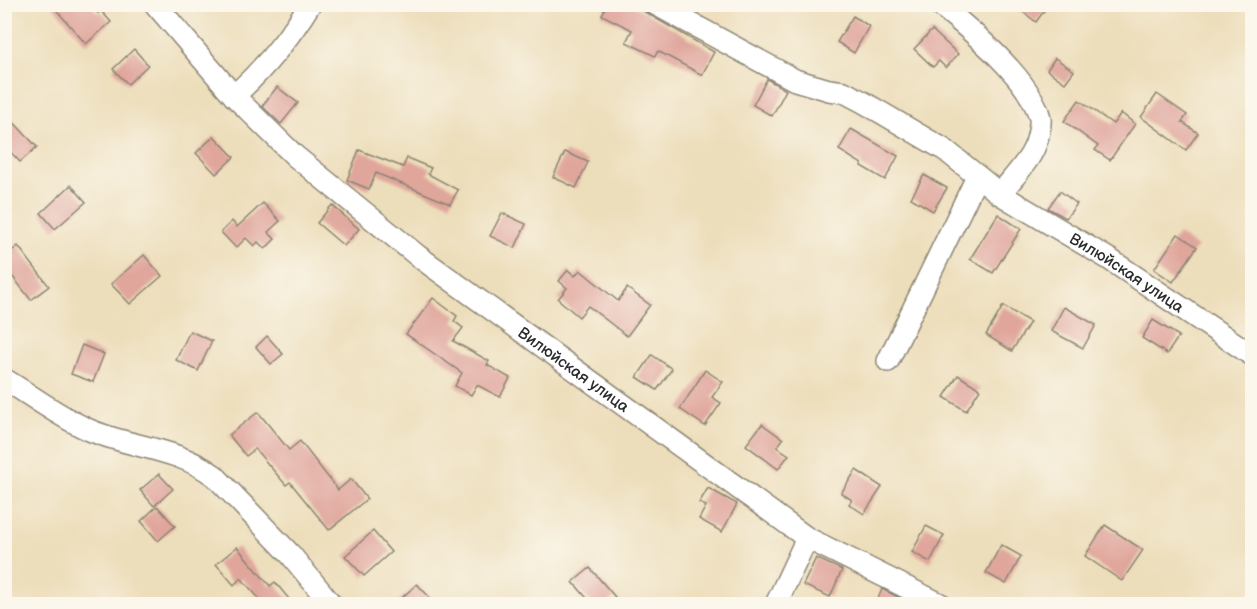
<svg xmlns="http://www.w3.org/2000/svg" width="1257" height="609" viewBox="0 0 1257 609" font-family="'Balsamiq Sans',sans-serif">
<rect width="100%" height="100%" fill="#fbf7ec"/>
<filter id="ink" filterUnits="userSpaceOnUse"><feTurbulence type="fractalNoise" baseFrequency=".0167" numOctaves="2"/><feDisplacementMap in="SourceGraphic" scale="12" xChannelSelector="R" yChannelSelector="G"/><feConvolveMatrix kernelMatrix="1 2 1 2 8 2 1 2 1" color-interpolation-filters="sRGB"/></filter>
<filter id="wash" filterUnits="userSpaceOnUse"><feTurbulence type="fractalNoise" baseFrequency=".008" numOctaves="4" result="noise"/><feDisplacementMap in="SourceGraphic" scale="24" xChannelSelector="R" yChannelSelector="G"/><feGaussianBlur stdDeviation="1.35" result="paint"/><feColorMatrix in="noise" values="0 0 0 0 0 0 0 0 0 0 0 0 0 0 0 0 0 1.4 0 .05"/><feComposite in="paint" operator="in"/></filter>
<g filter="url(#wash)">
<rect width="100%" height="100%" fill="#eddebb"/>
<g id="blocks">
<!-- building -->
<g fill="#e0a69c">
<path d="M51 4H94V9L98 13 101 11 111 22 86 44Z"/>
<path d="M607 4H631L714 52 702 75 658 51 655 56 626 42 632 30 602 15Z"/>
<path d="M1013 4H1049L1036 22Z"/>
<path d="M853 16 869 26 854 53 837 42Z"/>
<path d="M932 30 958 54 946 68 939 61 933 67 914 49Z"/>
<path d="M134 49 148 65 128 84 113 69Z"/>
<path d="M1055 58 1074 71 1065 83 1047 70Z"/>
<path d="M767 79 786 90 772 116 753 105Z"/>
<path d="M277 87 298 103 281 124 262 106Z"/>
<path d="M1157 94 1187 115 1182 122 1198 133 1186 150 1141 117Z"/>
<path d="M1079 100 1113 124 1121 113 1135 124 1110 160 1095 150 1098 146 1064 121Z"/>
<path d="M4 112 37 147 20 162 4 145Z"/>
<path d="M851 129 898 156 885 180 861 166 862 164 839 150Z"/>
<path d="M214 136 234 157 216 174 196 153Z"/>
<path d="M359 150 403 167 407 158 431 168 428 174 458 190 450 204 376 173 369 189 347 180Z"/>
<path d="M565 152 588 162 576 188 553 177Z"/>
<path d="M924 175 947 188 933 211 911 198Z"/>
<path d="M71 185 86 202 55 229 41 213Z"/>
<path d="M1060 191 1077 204 1066 218 1048 208Z"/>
<path d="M263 203 280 221 268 232 275 239 265 249 258 242 254 246 246 238 236 248 221 232 232 221 237 227Z"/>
<path d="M332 205 359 229 344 246 317 223Z"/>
<path d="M502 213 526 224 515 248 490 236Z"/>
<path d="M998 214 1021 229 993 273 970 259Z"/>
<path d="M1178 234 1197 247 1173 282 1154 269Z"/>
<path d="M18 246 49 286 31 300 13 277 4 284V257Z"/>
<path d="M144 255 162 276 130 304 111 284Z"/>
<path d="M568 270 575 276 580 270 618 301 627 288 650 305 627 336 588 306 579 317 558 299 567 288 559 281Z"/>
<path d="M433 298 457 316 454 321 463 328 453 341 489 361 487 365 510 378 500 397 477 385 471 395 455 386 462 373 406 334Z"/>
<path d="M1003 306 1030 322 1012 351 986 335Z"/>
<path d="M1064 307 1096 325 1083 348 1051 331Z"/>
<path d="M1153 320 1179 336 1167 354 1142 338Z"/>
<path d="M190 331 212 341 198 371 176 360Z"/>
<path d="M267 336 283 354 271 364 256 347Z"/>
<path d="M82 345 104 354 93 382 71 374Z"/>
<path d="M652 355 672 369 657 390 637 377Z"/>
<path d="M705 370 723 382 712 397 721 403 705 426 680 409Z"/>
<path d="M958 375 980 389 966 411 944 397Z"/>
<path d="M258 412 289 450 300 441 338 490 351 479 367 499 329 530 290 482 286 485 255 449 246 456 229 435Z"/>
<path d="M762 424 783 439 777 447 789 455 778 469 746 445Z"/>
<path d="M856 470 882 487 864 514 849 504 852 500 841 493Z"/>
<path d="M159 474 173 489 154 506 140 490Z"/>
<path d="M708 488 737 504 722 532 699 519 706 506 699 503Z"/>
<path d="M157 506 175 526 158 541 141 521Z"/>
<path d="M1105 525 1143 550 1122 581 1085 556Z"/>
<path d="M926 526 944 535 930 562 912 552Z"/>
<path d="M373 531 391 552 364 576 345 556Z"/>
<path d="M1001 545 1021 556 1006 584 986 573Z"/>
<path d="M237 547 270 586 275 582 293 604H264L241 578 234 585 216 564Z"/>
<path d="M816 558 842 570 830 597 803 585Z"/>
<path d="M590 568 615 597 606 604H592L573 582Z"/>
<path d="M417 584 436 604H395Z"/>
<path d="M882 589 912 604H876Z"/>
</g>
</g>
</g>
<g filter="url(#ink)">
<use href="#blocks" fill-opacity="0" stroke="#8c8473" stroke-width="1.5"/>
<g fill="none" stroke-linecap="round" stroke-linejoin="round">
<!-- minor casing -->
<g stroke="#8c8473" stroke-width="24">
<g id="minor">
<path id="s1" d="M155 4 234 96 295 156 418 256 807 538 940 604"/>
<path id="s2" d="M655 4 795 80 829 90 844 92 863 102 945 150 1000 194 1109 259 1252 355"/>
<path d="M939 4C970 30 1030 78 1040 118 1041 125 1037 143 1033 150 1027 164 1010 181 1000 194"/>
<path d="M234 96C265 68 288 40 310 4"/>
<path d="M888 361 975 181V175"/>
<path d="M4 379C31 395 58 416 87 429 130 448 176 447 215 476L290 554 331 604"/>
<path d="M776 604 807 538"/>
</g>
</g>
<!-- minor -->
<use href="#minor" stroke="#fff" stroke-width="21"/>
</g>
</g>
<g text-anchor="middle" stroke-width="4.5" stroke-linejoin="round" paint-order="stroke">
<!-- street labels -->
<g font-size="16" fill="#2b2b2b" stroke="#fbf7ec">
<text dy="6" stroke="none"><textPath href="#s2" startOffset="546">Вилюйская улица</textPath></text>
<text dy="6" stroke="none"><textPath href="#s1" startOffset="558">Вилюйская улица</textPath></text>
</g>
</g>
<!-- margin -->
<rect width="1257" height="609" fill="none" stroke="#fbf7ec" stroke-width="24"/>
</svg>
